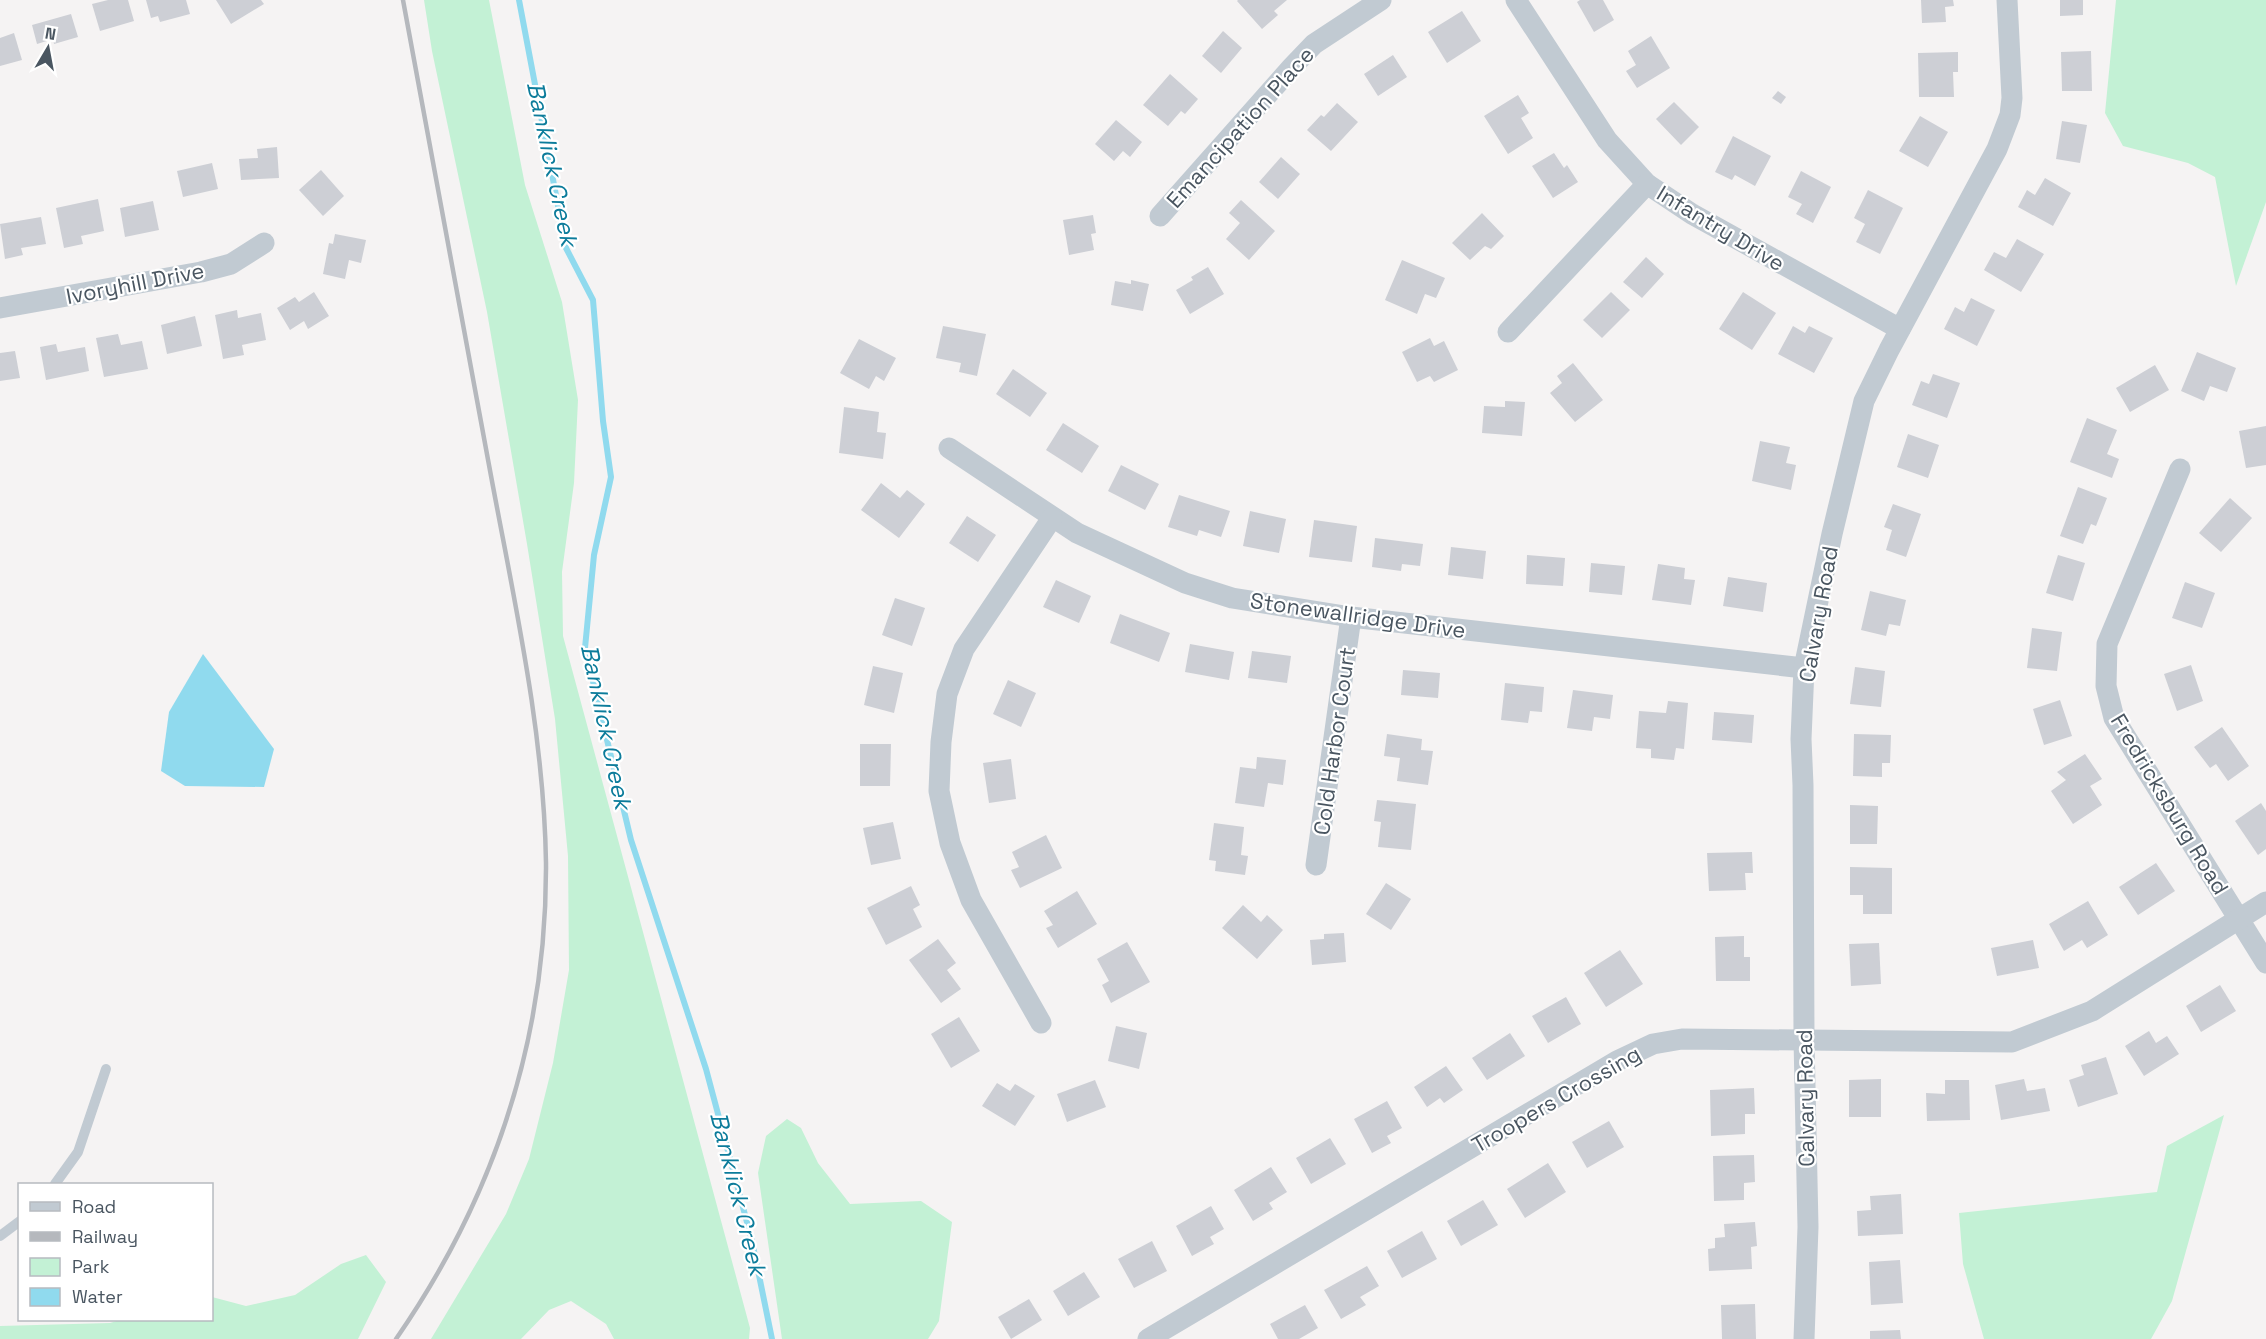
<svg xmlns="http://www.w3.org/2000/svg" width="2266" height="1339" viewBox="0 0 2266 1339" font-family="'Space Grotesk',sans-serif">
<rect width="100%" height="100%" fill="#f5f3f3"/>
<!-- green -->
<g fill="#c3f1d5">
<path d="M424 0H489L525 185 562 302 578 400 574 483 562 572 563 636 750 1328 749 1339H614L606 1324 571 1301 549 1310 521 1339H431L506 1214 529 1159 553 1063 569 970 568 856 555 719 527 544 487 312 432 51Z"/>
<path d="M2116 0H2266V202L2236 286 2215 177 2188 163 2123 146 2105 113Z"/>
<path d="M2224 1115 2172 1301 2151 1339H1984L1963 1264 1959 1213 2157 1192 2167 1146Z"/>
<path d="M787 1119 801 1128 818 1163 850 1204 921 1201 952 1222 939 1321 928 1339H782L758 1173 766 1136Z"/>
<path d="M366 1255 386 1282 358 1339H0V1326L110 1323 120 1320H212V1297L246 1306 295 1295 341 1264Z"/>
</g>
<!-- water -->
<path fill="#90daee" d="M203 654 274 749 264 787 185 786 161 771 169 712Z"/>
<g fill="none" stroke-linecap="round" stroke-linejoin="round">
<!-- stream -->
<path stroke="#90daee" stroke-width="6" d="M519 0 566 248 593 300 603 421 611 477 594 555 585 648 631 840 706 1069 752 1241 772 1339"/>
</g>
<!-- building -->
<g fill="#cdcfd5">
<path d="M108 0H128L134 21 100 31 92 4Z"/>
<path d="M146 0H186L190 14 160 22 158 16 151 18Z"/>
<path d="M216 0H261L264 4 231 24Z"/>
<path d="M1238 0H1287L1274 11 1278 15 1262 29 1237 1Z"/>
<path d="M1580 0H1603L1614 20 1594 32 1577 2Z"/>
<path d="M1921 0H1953L1954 6 1945 7 1946 22 1922 23Z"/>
<path d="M2060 0H2083V15L2060 16Z"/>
<path d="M1462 11 1481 41 1447 63 1428 32Z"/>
<path d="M71 14 78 37 54 44 53 39 37 44 32 25Z"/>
<path d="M1223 31 1242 48 1221 73 1202 56Z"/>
<path d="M14 33 22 60 0 66V38Z"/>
<path d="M1651 36 1670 68 1637 88 1626 71 1636 65 1628 51Z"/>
<path d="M2091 51 2092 91H2062L2061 52Z"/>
<path d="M1958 52V72H1953L1954 97H1919L1918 53Z"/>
<path d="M1393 55 1407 77 1378 96 1364 74Z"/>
<path d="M1170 74 1198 99 1185 114 1181 111 1168 126 1143 105Z"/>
<path d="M1778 91 1786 97 1781 104 1772 98Z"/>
<path d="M1518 95 1529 113 1521 118 1533 138 1508 154 1484 116Z"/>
<path d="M1674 102 1699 127 1681 145 1656 119Z"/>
<path d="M1337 103 1358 122 1331 151 1307 130 1321 115 1324 117Z"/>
<path d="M1920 116 1948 132 1928 167 1899 151Z"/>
<path d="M1116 120 1142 142 1130 157 1123 151 1114 161 1095 144Z"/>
<path d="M2062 121 2087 125 2080 163 2056 159Z"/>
<path d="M1733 136 1771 156 1755 186 1735 175 1732 180 1715 172Z"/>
<path d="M277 147 279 178 241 180 239 159 258 158 257 149Z"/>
<path d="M1554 153 1564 168 1567 165 1578 182 1553 198 1532 166Z"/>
<path d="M1281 157 1300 174 1278 199 1259 182Z"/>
<path d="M212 163 218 189 183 197 177 171Z"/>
<path d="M321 170 344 196 323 216 299 190Z"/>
<path d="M1801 171 1831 187 1813 223 1796 214 1802 204 1788 197Z"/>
<path d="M2045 178 2071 193 2053 226 2018 207 2027 190 2035 195Z"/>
<path d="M1868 190 1903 208 1880 254 1856 242 1865 224 1854 218Z"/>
<path d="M98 199 104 231 81 236 83 244 64 248 56 208Z"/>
<path d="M1241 200 1275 231 1249 260 1226 239 1240 223 1229 213Z"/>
<path d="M153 201 159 230 125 237 120 208Z"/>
<path d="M1482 213 1504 236 1491 249 1485 246 1470 260 1452 243Z"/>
<path d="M1093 215 1096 233 1091 234 1094 250 1069 255 1063 220Z"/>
<path d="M41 217 46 244 21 248 23 255 5 259 0 224Z"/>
<path d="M335 234 366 240 361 263 349 260 345 279 323 274 329 243 333 244Z"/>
<path d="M2017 239 2044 254 2021 292 1984 270 1994 252 2006 258Z"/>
<path d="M1646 257 1664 274 1642 298 1623 282Z"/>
<path d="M1402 260 1445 278 1436 298 1425 294 1417 314 1385 300Z"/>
<path d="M1208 267 1224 294 1190 314 1176 290 1193 280 1191 277Z"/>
<path d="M1131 280 1149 284 1143 311 1111 305 1115 281 1131 284Z"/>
<path d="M314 292 329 316 308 329 304 321 290 330 277 308 295 297 299 302Z"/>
<path d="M1611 292 1630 310 1602 338 1583 320Z"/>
<path d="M1743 292 1776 313 1752 350 1719 329Z"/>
<path d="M1971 298 1995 310 1977 346 1944 329 1955 307 1964 312Z"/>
<path d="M237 310 238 318 261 313 266 340 242 345 244 355 223 359 215 315Z"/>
<path d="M195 316 202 346 167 354 161 325Z"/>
<path d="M943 326 986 334 977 376 959 372 961 363 936 358Z"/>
<path d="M1793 326 1805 333 1809 326 1833 338 1814 373 1778 354Z"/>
<path d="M118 334 121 345 142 341 148 369 104 377 96 338Z"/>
<path d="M1430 338 1434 346 1444 341 1458 370 1434 382 1430 376 1417 382 1402 352Z"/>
<path d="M859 339 896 358 884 381 876 376 869 389 840 373Z"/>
<path d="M56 344 58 352 85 347 89 371 46 380 40 347Z"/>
<path d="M15 351 20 378 0 381V353Z"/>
<path d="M2197 352 2236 368 2227 392 2210 386 2204 401 2181 391Z"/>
<path d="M1573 363 1603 400 1575 422 1550 393 1562 383 1557 376Z"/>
<path d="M2155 365 2169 390 2130 412 2116 388Z"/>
<path d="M1013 369 1047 393 1030 417 996 394Z"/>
<path d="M1933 374 1960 383 1947 418 1912 405 1921 381 1929 384Z"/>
<path d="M1505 401 1525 402 1522 436 1482 433 1484 406 1505 407Z"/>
<path d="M844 407 879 412 877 432 886 433 883 459 839 453Z"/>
<path d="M2087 418 2117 430 2107 454 2119 459 2112 478 2070 462Z"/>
<path d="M1063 423 1099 446 1082 473 1046 450Z"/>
<path d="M2266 426V465L2246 468 2239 431Z"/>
<path d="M1908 434 1939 445 1928 478 1897 467Z"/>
<path d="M1760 441 1790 447 1786 463 1796 465 1791 490 1752 481Z"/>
<path d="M1121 465 1159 484 1145 510 1108 491Z"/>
<path d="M881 483 900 498 907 490 925 504 899 538 861 510Z"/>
<path d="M2078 487 2107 498 2096 526 2091 524 2083 544 2060 536Z"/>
<path d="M1179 495 1230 511 1221 537 1199 530 1197 536 1168 527Z"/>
<path d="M2230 498 2252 518 2221 552 2199 533Z"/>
<path d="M1893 504 1921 514 1906 557 1886 550 1892 530 1884 527Z"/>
<path d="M1250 511 1286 519 1279 553 1243 546Z"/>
<path d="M967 516 996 535 978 562 949 543Z"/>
<path d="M1314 520 1357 526 1352 562 1309 557Z"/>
<path d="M1375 538 1423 544 1420 566 1402 564 1401 571 1372 567Z"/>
<path d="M1451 547 1486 551 1483 579 1448 575Z"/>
<path d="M1527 555 1565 558 1563 586 1526 584Z"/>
<path d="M2058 555 2085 563 2073 601 2046 593Z"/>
<path d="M1591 563 1625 566 1622 595 1589 592Z"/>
<path d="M1658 564 1685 568 1684 579 1695 580 1691 605 1652 600Z"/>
<path d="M1728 577 1767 583 1763 612 1723 606Z"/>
<path d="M1056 580 1091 596 1079 623 1043 607Z"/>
<path d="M2185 582 2215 593 2202 628 2172 618Z"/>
<path d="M1870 591 1906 600 1900 626 1889 624 1886 636 1861 630Z"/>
<path d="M895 598 925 608 912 646 882 635Z"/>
<path d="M1120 614 1170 633 1159 662 1110 643Z"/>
<path d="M2032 628 2062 632 2057 671 2027 668Z"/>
<path d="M1190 644 1234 652 1229 680 1185 672Z"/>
<path d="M1252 651 1291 656 1287 683 1248 678Z"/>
<path d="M2191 665 2203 701 2177 711 2164 674Z"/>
<path d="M873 666 903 673 894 713 864 705Z"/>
<path d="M1855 667 1885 671 1881 707 1850 704Z"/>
<path d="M1403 670 1440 673 1438 698 1401 695Z"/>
<path d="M1008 680 1036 693 1021 727 993 714Z"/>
<path d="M1505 683 1544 687 1542 712 1530 711 1528 723 1501 720Z"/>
<path d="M1573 690 1613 695 1610 719 1594 717 1592 731 1567 728Z"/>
<path d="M2060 700 2072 736 2044 745 2033 709Z"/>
<path d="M1668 701 1688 703 1684 749 1676 748 1674 760 1651 758V749L1636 748 1639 711 1666 713Z"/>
<path d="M1714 712 1754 715 1752 743 1712 740Z"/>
<path d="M2222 727 2249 766 2228 781 2216 764 2210 768 2194 747Z"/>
<path d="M1387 734 1422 739 1421 750 1433 751 1428 785 1397 781 1400 758 1384 756Z"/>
<path d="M1854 734 1891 735 1890 763H1882V777L1853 776Z"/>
<path d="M860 744H891L890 786H860Z"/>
<path d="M2085 754 2102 779 2090 786 2102 805 2073 824 2051 791 2066 780 2057 772Z"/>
<path d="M1257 757 1286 760 1283 785 1268 783 1264 807 1235 803 1240 767 1256 769Z"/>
<path d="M1011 759 1016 799 989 803 983 763Z"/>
<path d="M1377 800 1416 804 1411 850 1378 847 1381 822 1374 821Z"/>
<path d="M2261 803 2266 811V849L2258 855 2235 821Z"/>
<path d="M1850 805 1878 806 1877 844H1850Z"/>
<path d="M893 822 901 859 871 865 863 828Z"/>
<path d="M1214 823 1244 827 1241 855 1248 856 1245 875 1215 871 1216 861 1209 860Z"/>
<path d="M1046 835 1062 868 1020 888 1011 870 1019 867 1012 852Z"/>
<path d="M1752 852 1753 873H1745L1746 890 1709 891 1707 853Z"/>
<path d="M2156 863 2175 891 2138 915 2119 887Z"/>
<path d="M1850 867 1892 868V914H1863V895H1850Z"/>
<path d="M1386 883 1411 899 1391 930 1366 914Z"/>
<path d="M911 886 920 905 913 909 922 927 886 945 867 908Z"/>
<path d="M1077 891 1097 924 1058 948 1046 928 1053 925 1044 911Z"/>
<path d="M2088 901 2108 935 2087 948 2082 940 2064 951 2049 924Z"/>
<path d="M1243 905 1261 922 1267 915 1283 930 1257 959 1222 928Z"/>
<path d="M1344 933 1346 962 1312 965 1310 940 1324 939V934Z"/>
<path d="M1744 936V957H1750V981H1716L1715 937Z"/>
<path d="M938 939 956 963 947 970 961 989 941 1003 909 960Z"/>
<path d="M2033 940 2039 968 1997 976 1991 948Z"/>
<path d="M1127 942 1150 982 1111 1003 1102 985 1109 981 1097 959Z"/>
<path d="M1879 943 1881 984 1851 986 1849 944Z"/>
<path d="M1620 950 1643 984 1606 1007 1584 973Z"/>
<path d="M2220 985 2236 1011 2201 1032 2186 1006Z"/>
<path d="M1566 997 1581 1024 1548 1043 1532 1016Z"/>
<path d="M959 1017 980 1051 951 1068 931 1034Z"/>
<path d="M1116 1026 1147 1033 1139 1069 1108 1061Z"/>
<path d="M2149 1031 2156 1043 2167 1036 2179 1054 2144 1076 2125 1046Z"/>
<path d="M1510 1033 1525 1056 1487 1080 1472 1058Z"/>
<path d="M2106 1057 2118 1094 2078 1107 2069 1080 2084 1075 2081 1065Z"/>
<path d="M1446 1066 1463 1090 1444 1103 1440 1098 1427 1107 1414 1087Z"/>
<path d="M1881 1079V1117H1849V1080Z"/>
<path d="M2024 1079 2027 1091 2045 1088 2050 1111 2001 1120 1995 1085Z"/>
<path d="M1095 1080 1106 1107 1067 1122 1057 1094Z"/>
<path d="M1945 1080H1969L1970 1120 1927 1121 1926 1093 1945 1094Z"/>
<path d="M997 1083 1010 1091 1015 1084 1035 1096 1015 1126 982 1106Z"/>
<path d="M1754 1088 1755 1114H1745V1134L1711 1136 1710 1090Z"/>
<path d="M1387 1101 1402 1128 1387 1136 1391 1143 1372 1153 1354 1119Z"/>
<path d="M1609 1121 1624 1147 1587 1168 1572 1142Z"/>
<path d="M1330 1138 1346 1164 1311 1184 1296 1158Z"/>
<path d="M1754 1155 1755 1182 1744 1183V1200L1714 1201 1713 1156Z"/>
<path d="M1548 1163 1566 1192 1525 1218 1507 1189Z"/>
<path d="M1271 1167 1287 1192 1269 1203 1273 1209 1253 1221 1234 1190Z"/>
<path d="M1901 1194 1903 1234 1858 1236 1857 1211 1871 1210 1870 1196Z"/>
<path d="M1483 1200 1498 1225 1461 1246 1447 1221Z"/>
<path d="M1211 1206 1224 1229 1210 1237 1214 1244 1192 1256 1176 1226Z"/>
<path d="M1755 1222 1757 1246 1751 1247 1752 1269 1709 1271 1708 1249 1715 1248V1238L1725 1237 1724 1224Z"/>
<path d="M1422 1231 1437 1259 1402 1278 1387 1251Z"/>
<path d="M1152 1241 1167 1271 1134 1288 1118 1259Z"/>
<path d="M1900 1260 1903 1303 1871 1305 1869 1262Z"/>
<path d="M1367 1266 1379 1286 1360 1297 1366 1305 1341 1319 1324 1290Z"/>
<path d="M1084 1272 1100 1297 1068 1316 1053 1291Z"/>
<path d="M1029 1299 1042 1320 1011 1339 998 1317Z"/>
<path d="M1755 1304 1756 1339H1722L1721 1305Z"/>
<path d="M1305 1305 1318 1328 1299 1339H1278L1270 1324Z"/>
<path d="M1900 1330 1901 1339H1870V1331Z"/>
</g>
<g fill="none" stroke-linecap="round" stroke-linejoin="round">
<!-- lane -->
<g stroke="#c1cad2" stroke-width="10">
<path d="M55 1184 78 1152 106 1069"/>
<path d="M0 1236 20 1221"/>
</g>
<!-- street -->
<g stroke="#c1cad2" stroke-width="21">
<path d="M1516 0 1607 140 1647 184 1692 214 1900 329"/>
<path d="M1160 216 1292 67 1314 44 1381 0"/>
<path d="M0 308 201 272 231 264 264 243"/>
<path d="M1508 332 1647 184"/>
<path d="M949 448 1077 533 1185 583 1232 598 1351 617 1804 668"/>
<path d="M2180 469 2107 644 2106 686 2114 718 2266 963"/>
<path d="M1316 865 1351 617"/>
<path d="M1041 1023 971 900 950 843 939 791 941 742 947 694 964 649 1052 518"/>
<path d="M1148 1339 1617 1061 1653 1044 1682 1039 2012 1042 2092 1011 2266 902"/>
<path d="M1804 1339 1808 1227 1804 1039 1803 785 1801 739 1804 668 1832 534 1864 401 1889 350 1997 149 2010 115 2012 98 2007 0"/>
</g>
<!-- rail -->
<path stroke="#b5b8bd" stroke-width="4.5" d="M396 1339C495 1196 547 1038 546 863 544 729 513 596 489 465 460 310 431 155 403 0"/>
</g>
<g text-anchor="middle" stroke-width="4.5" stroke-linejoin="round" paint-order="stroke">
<!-- street labels -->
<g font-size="22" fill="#4a5661" stroke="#fff">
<text transform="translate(1240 127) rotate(-48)" y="8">Emancipation Place</text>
<text transform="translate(1721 228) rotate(31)" y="8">Infantry Drive</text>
<text transform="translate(135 283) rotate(-11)" y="8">Ivoryhill Drive</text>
<text transform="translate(1818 614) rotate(-80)" y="8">Calvary Road</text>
<text transform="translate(1358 615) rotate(8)" y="8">Stonewallridge Drive</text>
<text transform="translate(1334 741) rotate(-82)" y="8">Cold Harbor Court</text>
<text transform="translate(2170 804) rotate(59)" y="8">Fredricksburg Road</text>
<text transform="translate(1805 1098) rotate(-91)" y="8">Calvary Road</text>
<text transform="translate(1556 1099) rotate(-30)" y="8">Troopers Crossing</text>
</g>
<!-- water labels -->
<g font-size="24" font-style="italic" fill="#0c7c9b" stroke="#fff">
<text transform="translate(552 164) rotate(78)" y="8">Banklick Creek</text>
<text transform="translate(606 727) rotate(78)" y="8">Banklick Creek</text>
<text transform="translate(738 1194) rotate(76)" y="8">Banklick Creek</text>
</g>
</g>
<!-- legend -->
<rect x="18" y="1183" width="195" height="138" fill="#ffffff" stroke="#b7bbc0" stroke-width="1.5"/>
<rect x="30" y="1202" width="30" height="9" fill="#c1cad2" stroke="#b7bbc0" stroke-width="1.5"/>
<text x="72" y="1213" font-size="18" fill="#4a5661">Road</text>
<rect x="30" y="1232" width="30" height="9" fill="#b5b8bd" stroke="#b7bbc0" stroke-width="1.5"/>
<text x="72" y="1243" font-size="18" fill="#4a5661">Railway</text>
<rect x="30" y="1258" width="30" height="18" fill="#c3f1d5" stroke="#b7bbc0" stroke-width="1.5"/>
<text x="72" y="1273" font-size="18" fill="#4a5661">Park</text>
<rect x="30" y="1288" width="30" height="18" fill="#90daee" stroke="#b7bbc0" stroke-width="1.5"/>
<text x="72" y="1303" font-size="18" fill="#4a5661">Water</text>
<!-- north arrow -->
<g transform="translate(48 48) rotate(10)" stroke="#ffffff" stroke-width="4.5" paint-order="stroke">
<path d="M0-4.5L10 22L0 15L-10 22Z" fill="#4a5661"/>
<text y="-9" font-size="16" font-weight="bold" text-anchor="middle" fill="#4a5661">N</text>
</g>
</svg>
